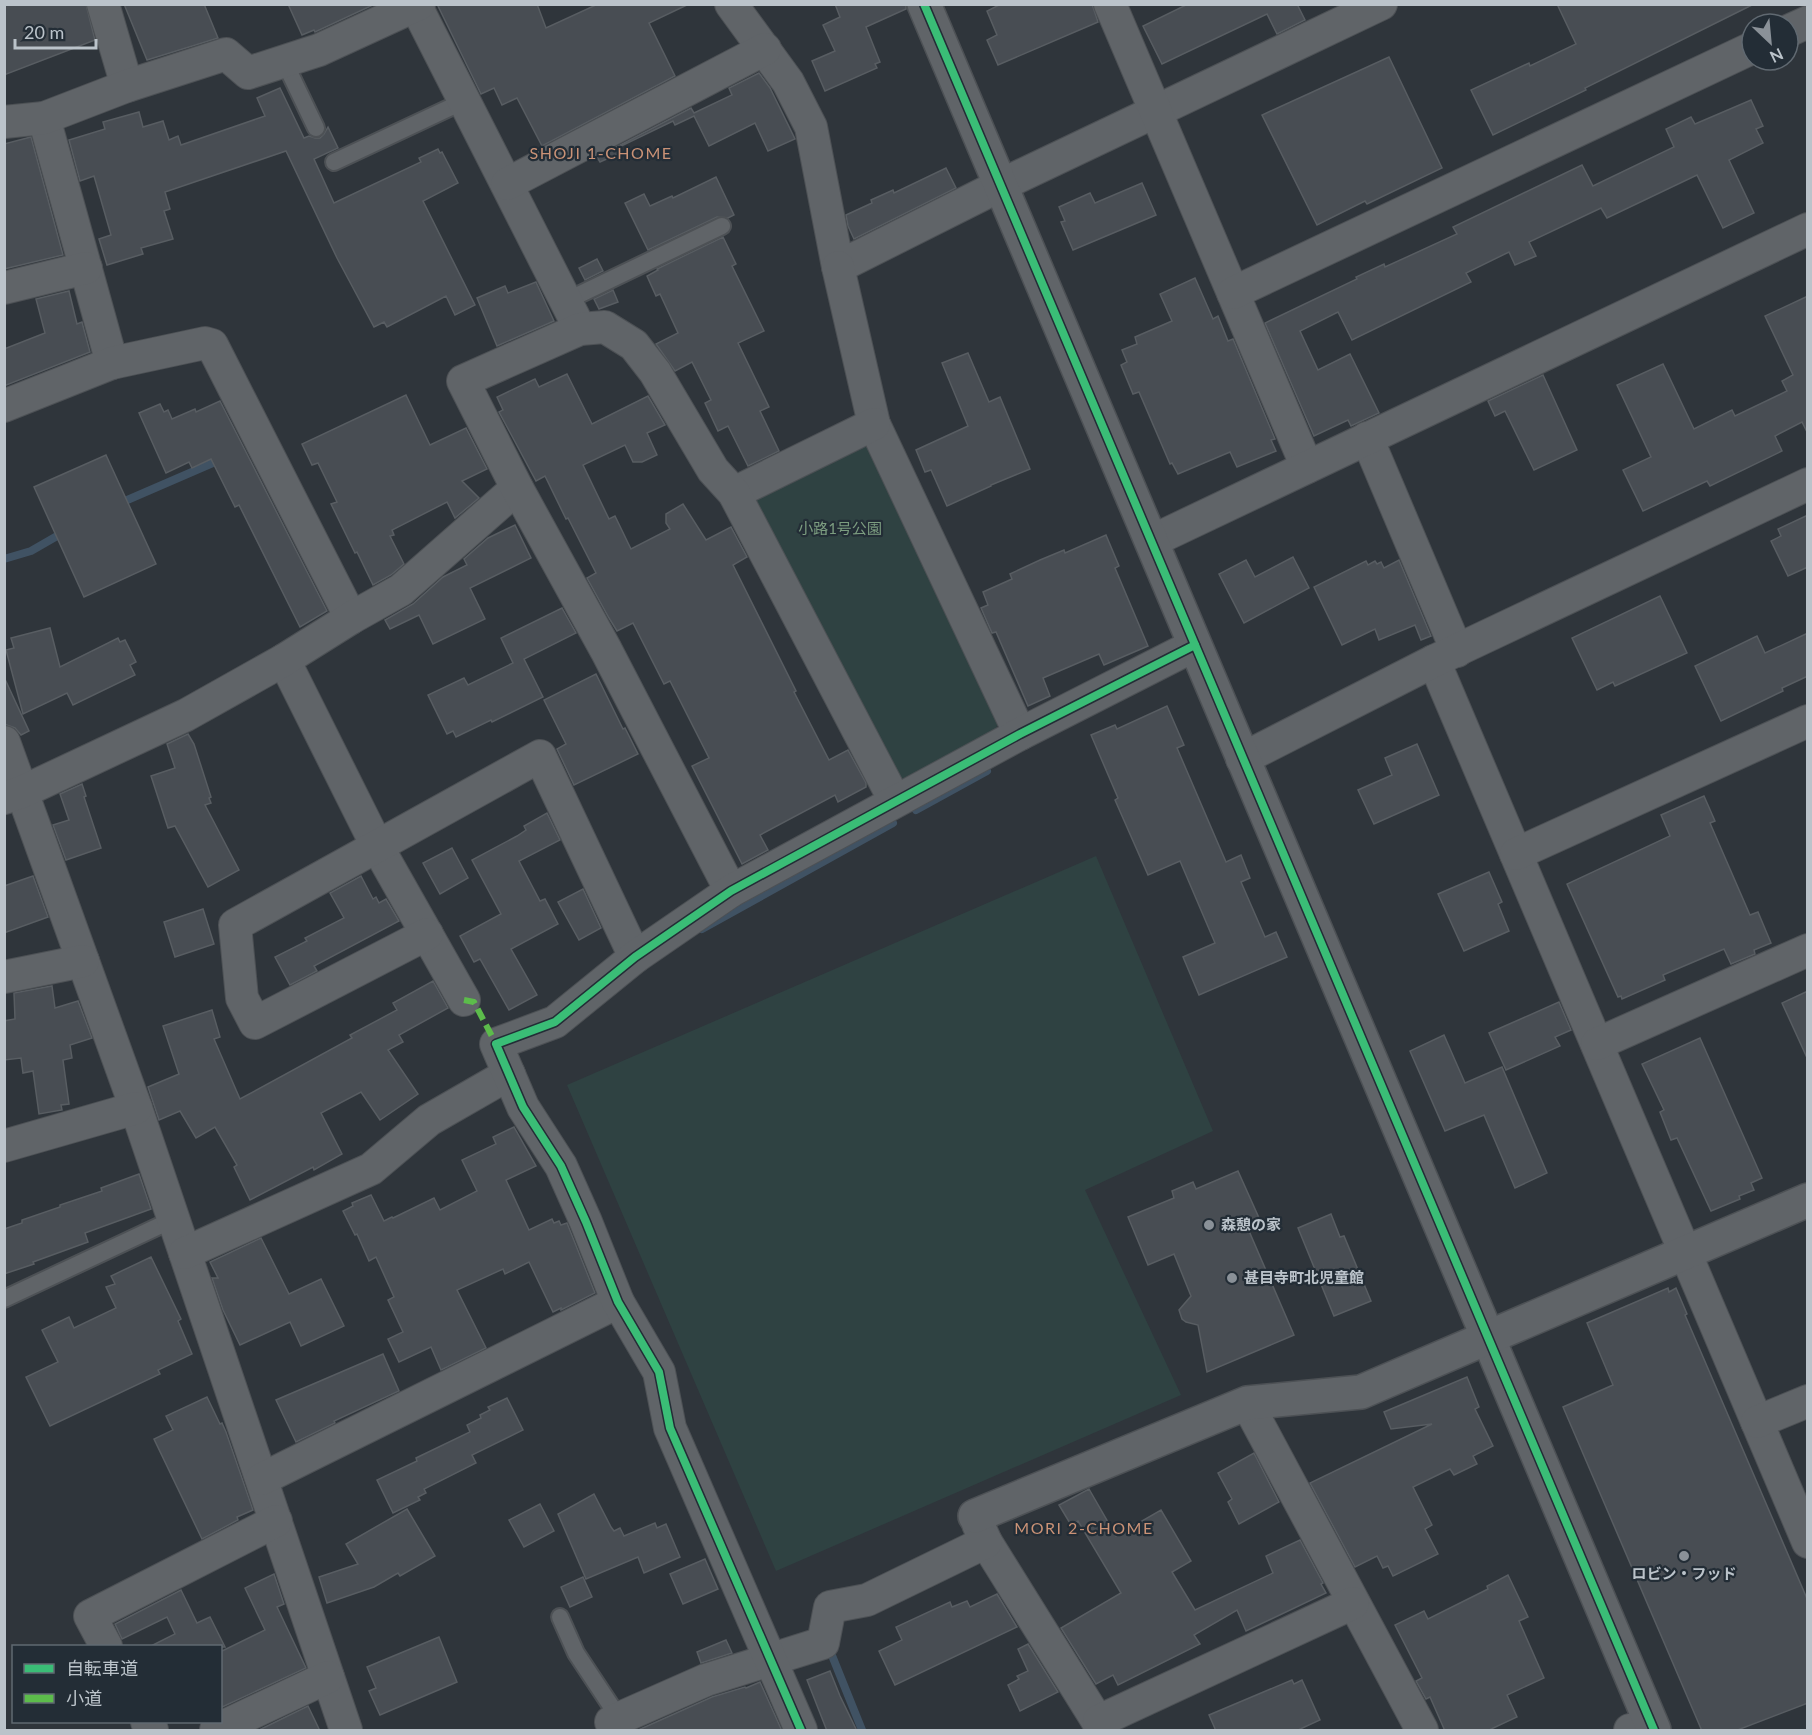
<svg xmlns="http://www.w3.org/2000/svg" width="1812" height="1735" viewBox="0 0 1812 1735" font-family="Lato,'Noto Sans JP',sans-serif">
<rect width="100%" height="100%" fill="#2f353b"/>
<!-- green -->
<g fill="#2f4242">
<path d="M862 444 876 449 999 719 995 732 907 780 897 777 754 505 757 494Z"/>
<path d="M1096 856 1213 1131 1085 1190 1181 1395 776 1571 567 1085Z"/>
</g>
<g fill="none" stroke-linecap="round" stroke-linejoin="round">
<!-- stream -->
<g stroke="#405263" stroke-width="8">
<path d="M118 504 222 459"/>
<path d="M4 559 31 551 64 532"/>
<path d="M916 810 987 771"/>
<path d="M702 929 893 823"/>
<path d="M831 1653 862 1730"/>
</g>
</g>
<!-- building -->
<g fill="#484d53" stroke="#585d62" stroke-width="1.5">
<path d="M4 4H86L95 40 4 75Z"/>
<path d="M124 4H204L218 38 147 60Z"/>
<path d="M288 4H375L315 32 314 30 302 35Z"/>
<path d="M437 4H537L546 28 598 4H689L649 23 675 76 542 146 517 98 502 105 494 88 481 94Z"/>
<path d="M835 4H906V9L866 27 880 62 875 64 877 68 825 91 812 61 835 51 823 25 840 17Z"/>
<path d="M1001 4H1092L1098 22 998 65 987 40 997 35 987 11Z"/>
<path d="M1188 4H1297L1305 20 1277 34 1267 14 1162 64 1143 26Z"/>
<path d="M1557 4H1754L1585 88 1586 90 1493 135 1471 90 1529 63 1530 66 1576 44Z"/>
<path d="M1389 57 1442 168 1367 204 1365 201 1317 225 1262 115Z"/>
<path d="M759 73 770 88 795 139 768 151 755 123 709 146 694 116 675 125 673 121 617 148 620 153 600 162 597 157 691 108 694 113 732 95 729 88Z"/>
<path d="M280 88 304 138 309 136 315 138H320L324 134 328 127 338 148 314 159 334 203 421 162 419 158 438 149 440 153 442 152 458 183 423 201 475 305 455 315 446 296 387 327 384 322 374 327 337 258 286 151 165 192 170 209 164 211 173 239 141 248 143 254 107 265 99 239 111 235 94 176 80 181 69 140 105 129 103 122 139 112 143 127 163 121 169 140 178 136 181 145 265 116 257 98Z"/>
<path d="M1751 100 1763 126 1756 129 1763 143 1729 160 1754 213 1723 228 1697 175 1607 218 1601 208 1529 242 1536 256 1515 265 1509 252 1466 273 1471 282 1352 340 1338 312 1300 331 1318 370 1350 354 1379 413 1351 426 1348 420 1314 436 1265 323 1357 279 1356 277 1384 264 1385 267 1457 234 1453 227 1582 165 1593 186 1674 147 1666 129 1691 117 1695 124Z"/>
<path d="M31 137 63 255 4 269V144Z"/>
<path d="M946 168 956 188 854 239 848 226 846 215 872 203 871 200 893 190 894 193Z"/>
<path d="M716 177 734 215 728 218 717 217 648 250 625 203 644 194 650 206 672 196 673 198Z"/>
<path d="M1142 183 1156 215 1073 250 1061 222 1065 221 1059 207 1090 193 1095 203Z"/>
<path d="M723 237 736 264 732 266 764 331 738 343 769 407 760 411 779 451 748 466 728 426 718 431 705 403 711 400 692 362 675 371 656 344 678 333 660 294 656 296 647 276 658 270 657 269Z"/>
<path d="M597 259 603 271 585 280 579 268Z"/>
<path d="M1195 278 1213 319 1218 316 1228 341 1233 339 1275 439 1271 440 1276 451 1237 467 1230 452 1178 474 1172 463 1170 464 1139 392 1133 394 1121 365 1127 362 1122 350 1137 344 1135 337 1172 321 1160 294Z"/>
<path d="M536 282 554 321 497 346 477 298 505 286 508 293Z"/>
<path d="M613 290 618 302 599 309 594 299Z"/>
<path d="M69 291 77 324 82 322 90 352 4 386V349L45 333 36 299Z"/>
<path d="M1808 296V434L1802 422 1775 436 1782 451 1710 486 1707 481 1643 511 1623 470 1651 457 1617 385 1663 364 1694 429 1732 410 1735 416 1787 391 1782 381 1793 375 1765 316Z"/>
<path d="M968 353 989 402 1000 397 1030 469 991 485V486L947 506 931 470 925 472 916 450 968 426 942 363Z"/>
<path d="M567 374 592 424 648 396 665 425 647 433 657 455 642 462H633L625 445 583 465 609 519 615 516 631 549 670 529 666 523V514L683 504 706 540 731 527 747 557 733 565 796 691 794 692 829 760 848 750 866 783V787L838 802 835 795 760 835 768 850 742 864 692 766 709 758 670 681 664 684 633 623 617 631 609 618 587 578 596 573 568 518 566 519 545 476 536 481 499 412 503 410 497 397 535 379 539 387Z"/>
<path d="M1543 375 1577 450 1534 470 1505 411 1495 416 1488 401Z"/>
<path d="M406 395 430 445 466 428 487 469 462 481 479 498 455 518 447 502 392 530 394 535 390 536 404 564 391 575 373 585 357 552 355 553 331 504 337 502 318 463 312 465 302 444Z"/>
<path d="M220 401 327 611 300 627 239 505 235 507 211 459 192 468 189 462 166 473 139 413 160 404 164 412 168 410 172 419 195 409 196 412Z"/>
<path d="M106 455 156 564 84 597 34 487Z"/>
<path d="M1808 515V567L1788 576 1771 541 1781 536 1778 529Z"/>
<path d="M515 525 531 558 470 588 485 619 433 644 419 615 390 629 385 620 413 604 443 577 467 565 464 559 488 538Z"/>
<path d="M1106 535 1119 566 1115 568 1148 646 1104 665 1099 654 1043 678 1050 696 1028 706 996 632 992 633 981 608 988 605 983 592 1012 579 1010 574 1040 560 1064 550 1065 553Z"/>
<path d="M1293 557 1309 588 1244 623 1219 574 1246 560 1255 577Z"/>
<path d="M1399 560 1431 636 1421 640 1415 625 1379 640 1375 629 1342 645 1314 587 1366 561 1368 565 1375 561 1377 564 1381 562 1384 568Z"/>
<path d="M1660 596 1687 653 1615 686 1613 682 1597 690 1572 638Z"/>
<path d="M562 608 576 633 524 659 543 697 492 722 491 720 456 737 453 731 447 734 428 695 464 678 468 685 513 663 501 638Z"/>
<path d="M50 628 60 667 118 638 120 642 125 640 136 662 130 665 135 675 73 705 67 693 23 714 6 650 14 648 11 638Z"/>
<path d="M1808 633V676L1782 688 1783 691 1721 721 1695 666 1757 636 1765 653Z"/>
<path d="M596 674 623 729 625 728 638 754 574 785 557 749 566 744 544 700Z"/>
<path d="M4 677 29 731 21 735 15 728 4 724Z"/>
<path d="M1167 706 1184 745 1177 748 1226 862 1241 855 1250 878 1241 882 1265 937 1276 932 1287 957 1199 995 1183 957 1215 943 1180 861 1148 875 1115 800 1118 798 1091 735 1115 725 1117 729Z"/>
<path d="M188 734 194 744 211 797 209 798 211 803 205 805 239 870 208 887 175 826 168 828 151 776 175 768 167 744Z"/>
<path d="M1417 744 1439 795 1374 824 1358 790 1392 775 1385 758Z"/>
<path d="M82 784 86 796 84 797 101 848 66 860 53 825 69 820 60 794Z"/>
<path d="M1704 796 1715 821 1710 823 1750 915 1758 912 1771 943 1754 950 1755 954 1731 964 1724 949 1663 975 1665 980 1622 999 1621 996 1618 997 1567 884 1670 836 1661 815Z"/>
<path d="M547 813 560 840 519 861 540 901 545 899 558 924 511 949 537 995 509 1010 480 959 474 962 460 936 501 914 472 860 517 836 526 830 524 826Z"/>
<path d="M452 848 468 878 440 894 423 863Z"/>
<path d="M1489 872 1502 902 1498 904 1509 931 1464 951 1438 894Z"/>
<path d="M33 876 48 917 4 933V886Z"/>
<path d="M361 876 373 899 376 897 379 903 386 899 399 921 314 966 317 971 290 985 275 957 307 941 305 938 344 918 330 893Z"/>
<path d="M583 889 601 928 579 940 558 902Z"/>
<path d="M203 909 214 944 175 957 164 922Z"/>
<path d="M433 981 448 1008 399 1035 403 1042 388 1050 418 1094 380 1120 361 1092 321 1113 342 1154 314 1170 313 1167 250 1200 234 1167 237 1165 215 1127 196 1138 180 1111 159 1120 148 1087 179 1074 163 1026 212 1010 220 1037 214 1039 240 1099 352 1038 350 1035 397 1010 393 1003Z"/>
<path d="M52 986 55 1008 78 1001 92 1038 70 1045 72 1058 63 1060 69 1104 61 1105 62 1110 39 1114 33 1071 23 1073 21 1058 4 1060V1021L15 1019 14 993Z"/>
<path d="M1808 991V1060L1782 1003Z"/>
<path d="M1559 1002 1571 1030 1555 1037 1560 1046 1506 1070 1489 1033Z"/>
<path d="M1444 1035 1465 1083 1502 1067 1547 1173 1515 1188 1484 1115 1445 1131 1410 1051Z"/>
<path d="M1700 1038 1762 1178 1751 1183 1754 1190 1739 1196 1740 1199 1711 1211 1677 1138 1671 1140 1660 1112 1664 1110 1642 1064Z"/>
<path d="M514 1127 536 1166 506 1180 529 1230 552 1219 554 1223 559 1221 561 1225 567 1223 595 1293 561 1310V1308L553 1312 529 1262 505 1274 503 1269 457 1290 486 1348 441 1370 431 1347 399 1362 388 1339 403 1332 388 1300 394 1297 376 1257 369 1261 357 1234 355 1235 343 1211 353 1206 352 1203 371 1195 384 1221 392 1217 393 1218 434 1198 440 1210 477 1191 462 1160 496 1144 493 1137Z"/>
<path d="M1238 1171 1259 1218 1246 1224 1294 1335 1207 1372 1198 1325 1186 1322 1182 1319 1179 1310 1191 1296 1174 1254 1148 1265 1128 1217 1174 1198 1172 1191 1193 1182 1196 1189Z"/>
<path d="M139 1174 151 1209 85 1233 88 1242 33 1262 34 1264 4 1274V1229L22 1223V1220L60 1207V1205L102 1191 101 1188Z"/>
<path d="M1331 1214 1340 1237 1344 1236 1371 1301 1334 1316 1298 1228Z"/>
<path d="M261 1238 289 1294 321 1279 344 1326 301 1346 290 1322 240 1345 223 1310 212 1278H218L210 1262Z"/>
<path d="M151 1257 181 1319 178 1321 192 1354 158 1370 160 1374 50 1426 26 1377 58 1362 42 1330 69 1317 74 1328 116 1308 106 1287 115 1284 111 1276Z"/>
<path d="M1668 1288 1669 1292 1676 1288 1687 1314 1685 1315 1808 1601V1703L1735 1731H1702L1563 1407 1613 1385 1587 1323Z"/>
<path d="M383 1354 399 1391 334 1421 335 1423 296 1442 276 1400Z"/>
<path d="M1467 1377 1479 1407 1475 1409 1493 1446 1473 1456 1477 1464 1454 1475 1450 1469 1413 1487 1432 1525 1425 1529 1438 1554 1393 1576 1388 1566 1383 1568 1377 1556 1355 1567 1310 1483 1432 1424 1391 1429 1384 1412Z"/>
<path d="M207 1397 220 1424 222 1423 226 1432 253 1510 237 1517 238 1520 202 1539 154 1439 173 1430 166 1416Z"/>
<path d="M507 1398 523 1430 472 1455 476 1463 424 1489 426 1493 418 1497 420 1500 393 1513 377 1480 417 1461 416 1458 470 1432 467 1425 481 1418 480 1415 490 1410 488 1407Z"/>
<path d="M1254 1453 1279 1502 1239 1524 1228 1502 1232 1499 1218 1473Z"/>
<path d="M1089 1489 1116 1536 1161 1510 1191 1561 1172 1572 1195 1610 1273 1573 1266 1556 1300 1540 1323 1583 1321 1584 1326 1593 1246 1631 1237 1610 1194 1635 1200 1644 1118 1685 1113 1675 1096 1684 1061 1628 1121 1593 1078 1521 1071 1525 1059 1505Z"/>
<path d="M594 1494 611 1527 614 1531 620 1528 624 1536 655 1523 657 1528 666 1524 680 1557 644 1573 638 1557 586 1579 558 1514Z"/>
<path d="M540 1504 554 1531 524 1547 509 1520Z"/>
<path d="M407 1509 435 1556 400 1576 398 1573 374 1587 327 1603 319 1577 358 1564 346 1544Z"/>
<path d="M705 1559 718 1589 683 1604 670 1574Z"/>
<path d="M274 1574 284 1604 277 1607 306 1668 220 1708V1652L265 1630 245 1588Z"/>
<path d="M1508 1575 1528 1617 1519 1621 1544 1678 1507 1695 1517 1717 1487 1731H1445L1430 1697 1426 1699 1416 1681 1422 1678 1395 1625 1424 1611 1428 1619 1488 1589 1487 1586Z"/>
<path d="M583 1577 592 1597 570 1607 561 1587Z"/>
<path d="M181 1590 197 1623 210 1617 225 1647H149L175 1634 167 1617 122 1639 115 1624Z"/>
<path d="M997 1594 1017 1627 895 1685 879 1651 902 1640 896 1627 950 1602 952 1607 967 1601 970 1607Z"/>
<path d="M439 1637 457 1682 380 1715 369 1691 376 1688 367 1667Z"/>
<path d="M726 1640 732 1653 701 1663 697 1652Z"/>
<path d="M1028 1644 1058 1692 1020 1711 1008 1685 1019 1679 1017 1676 1028 1671 1018 1649Z"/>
<path d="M830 1671 840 1696 857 1731H827L807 1680Z"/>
<path d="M1292 1680 1294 1684 1302 1680 1320 1720 1296 1731H1216L1209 1715Z"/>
<path d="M760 1682 782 1731H636L712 1697 745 1687 746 1688Z"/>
<path d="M308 1706 320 1731H257Z"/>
</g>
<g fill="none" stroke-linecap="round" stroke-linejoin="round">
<!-- service casing -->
<g stroke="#4d5155" stroke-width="20">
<g id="service">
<path d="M284 61 316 128"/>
<path d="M334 162 464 101"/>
<path d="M566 301 722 226"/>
<path d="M4 1299 174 1219"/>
<path d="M560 1617 576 1653 619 1718"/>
</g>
</g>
<!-- minor casing -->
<g stroke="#4d5155" stroke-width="34">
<g id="minor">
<path d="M103 4 127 86"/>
<path d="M415 4 580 329"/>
<path d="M731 4 788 82 811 127 838 267 1001 185 1381 4"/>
<path d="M1110 4 1307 467"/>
<path d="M1788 31 1808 22"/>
<path d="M44 118 112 363"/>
<path d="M4 122 44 118 127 86 226 54 248 73 319 50 419 4"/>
<path d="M507 184 765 49"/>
<path d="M838 267 874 424 1020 734"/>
<path d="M4 288 86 268"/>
<path d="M1233 293 1752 48"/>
<path d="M4 406 112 363 205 343 212 345 351 618"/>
<path d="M1367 438 1457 651"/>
<path d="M734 493 874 424"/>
<path d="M1152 541 1808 229"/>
<path d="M284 660 377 846 464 1000"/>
<path d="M1434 661 1808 1542"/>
<path d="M4 742 136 1108 346 1730"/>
<path d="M1242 759 1434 661 1808 484"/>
<path d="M4 798 22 792 186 715 284 660 351 618 401 590 517 488"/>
<path d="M1516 854 1808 721"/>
<path d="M731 891 606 650 517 488 463 381 580 329 605 327 634 345 655 372 713 470 734 493 895 801"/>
<path d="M427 934 255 1023 242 998 235 925 540 756 635 957"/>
<path d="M4 977 83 961"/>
<path d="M1597 1044 1808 950"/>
<path d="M4 1146 136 1108"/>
<path d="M185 1253 371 1169 429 1120 509 1074"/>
<path d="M1247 1403 1422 1730"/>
<path d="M1757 1422 1808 1401"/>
<path d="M262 1479 618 1302"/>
<path d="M978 1524 986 1542 1103 1730"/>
<path d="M106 1646 90 1616 276 1521"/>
<path d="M1099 1721 1353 1603"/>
<path d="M147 1722 152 1730"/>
<path d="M216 1730 328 1677"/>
<path d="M615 1730 611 1722 706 1680 823 1643 830 1607 867 1600 986 1542"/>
<path d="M801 1730 670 1428 659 1372 618 1302 586 1222 561 1166 523 1107 496 1044 555 1022 635 957 731 891 1020 734 1195 645"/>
<path d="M1630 1730 1652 1726"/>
</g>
</g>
<!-- tertiary casing -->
<g stroke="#4d5155" stroke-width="36">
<g id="tertiary">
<path d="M924 4 1654 1730"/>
<path d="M975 1516 1247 1403 1361 1392 1808 1200"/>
</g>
</g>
<!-- service -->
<use href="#service" stroke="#606468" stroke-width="16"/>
<!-- minor -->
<use href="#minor" stroke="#606468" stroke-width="32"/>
<!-- tertiary -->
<use href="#tertiary" stroke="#606468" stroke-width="33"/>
<!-- quiet -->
<path stroke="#5cbc4b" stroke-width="6" stroke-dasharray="12 6" stroke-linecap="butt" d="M464 1000 474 1002 496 1044"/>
<!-- cycleway casing -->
<g stroke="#232d36" stroke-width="11">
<g id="cycleway">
<path d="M924 4 1654 1730"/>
<path d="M801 1730 670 1428 659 1372 618 1302 586 1222 561 1166 523 1107 496 1044 555 1022 635 957 731 891 1020 734 1195 645"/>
</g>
</g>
<!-- cycleway -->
<use href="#cycleway" stroke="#3abd76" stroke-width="8"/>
</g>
<!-- markers -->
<g fill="#8a9198" stroke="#232d36" stroke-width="2">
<circle cx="1209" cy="1225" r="6"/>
<circle cx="1232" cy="1278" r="6"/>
<circle cx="1684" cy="1556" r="6"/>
</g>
<g text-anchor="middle" stroke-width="4.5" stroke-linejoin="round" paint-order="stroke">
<!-- park labels -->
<g font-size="15" fill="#7c9d80" stroke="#232d36">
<text x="840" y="534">小路1号公園</text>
</g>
<!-- poi labels -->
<g font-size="15" font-weight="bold" fill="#bbc3ca" stroke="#232d36" text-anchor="start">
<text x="1221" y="1230">森憩の家</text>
<text x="1244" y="1283">甚目寺町北児童館</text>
<text x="1684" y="1579" text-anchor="middle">ロビン・フッド</text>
</g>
<!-- neighbourhood labels -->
<g font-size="16" letter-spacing="1.5" fill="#ca9276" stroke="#232d36">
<text x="601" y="159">SHOJI 1-CHOME</text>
<text x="1084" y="1534">MORI 2-CHOME</text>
</g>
</g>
<!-- border -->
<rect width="1812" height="1735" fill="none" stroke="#bbc3ca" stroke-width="12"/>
<!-- legend -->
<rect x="12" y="1645" width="210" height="78" fill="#232d36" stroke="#606971" stroke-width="1.5"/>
<rect x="24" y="1664" width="30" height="9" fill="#3abd76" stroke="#606971" stroke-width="1.5"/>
<text x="66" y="1675" font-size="18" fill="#bbc3ca">自転車道</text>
<rect x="24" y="1694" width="30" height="9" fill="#5cbc4b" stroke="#606971" stroke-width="1.5"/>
<text x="66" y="1705" font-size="18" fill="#bbc3ca">小道</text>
<!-- north arrow -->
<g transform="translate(1770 42) rotate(154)"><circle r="28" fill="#232d36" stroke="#606971" stroke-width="1.5"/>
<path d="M0-4.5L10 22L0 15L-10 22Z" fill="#8a9198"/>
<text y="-9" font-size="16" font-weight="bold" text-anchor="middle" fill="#bbc3ca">N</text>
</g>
<!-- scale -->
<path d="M15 39v9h81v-9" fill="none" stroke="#bbc3ca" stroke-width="3"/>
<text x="24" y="39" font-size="18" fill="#bbc3ca" stroke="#232d36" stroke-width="4.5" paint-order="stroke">20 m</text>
</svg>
